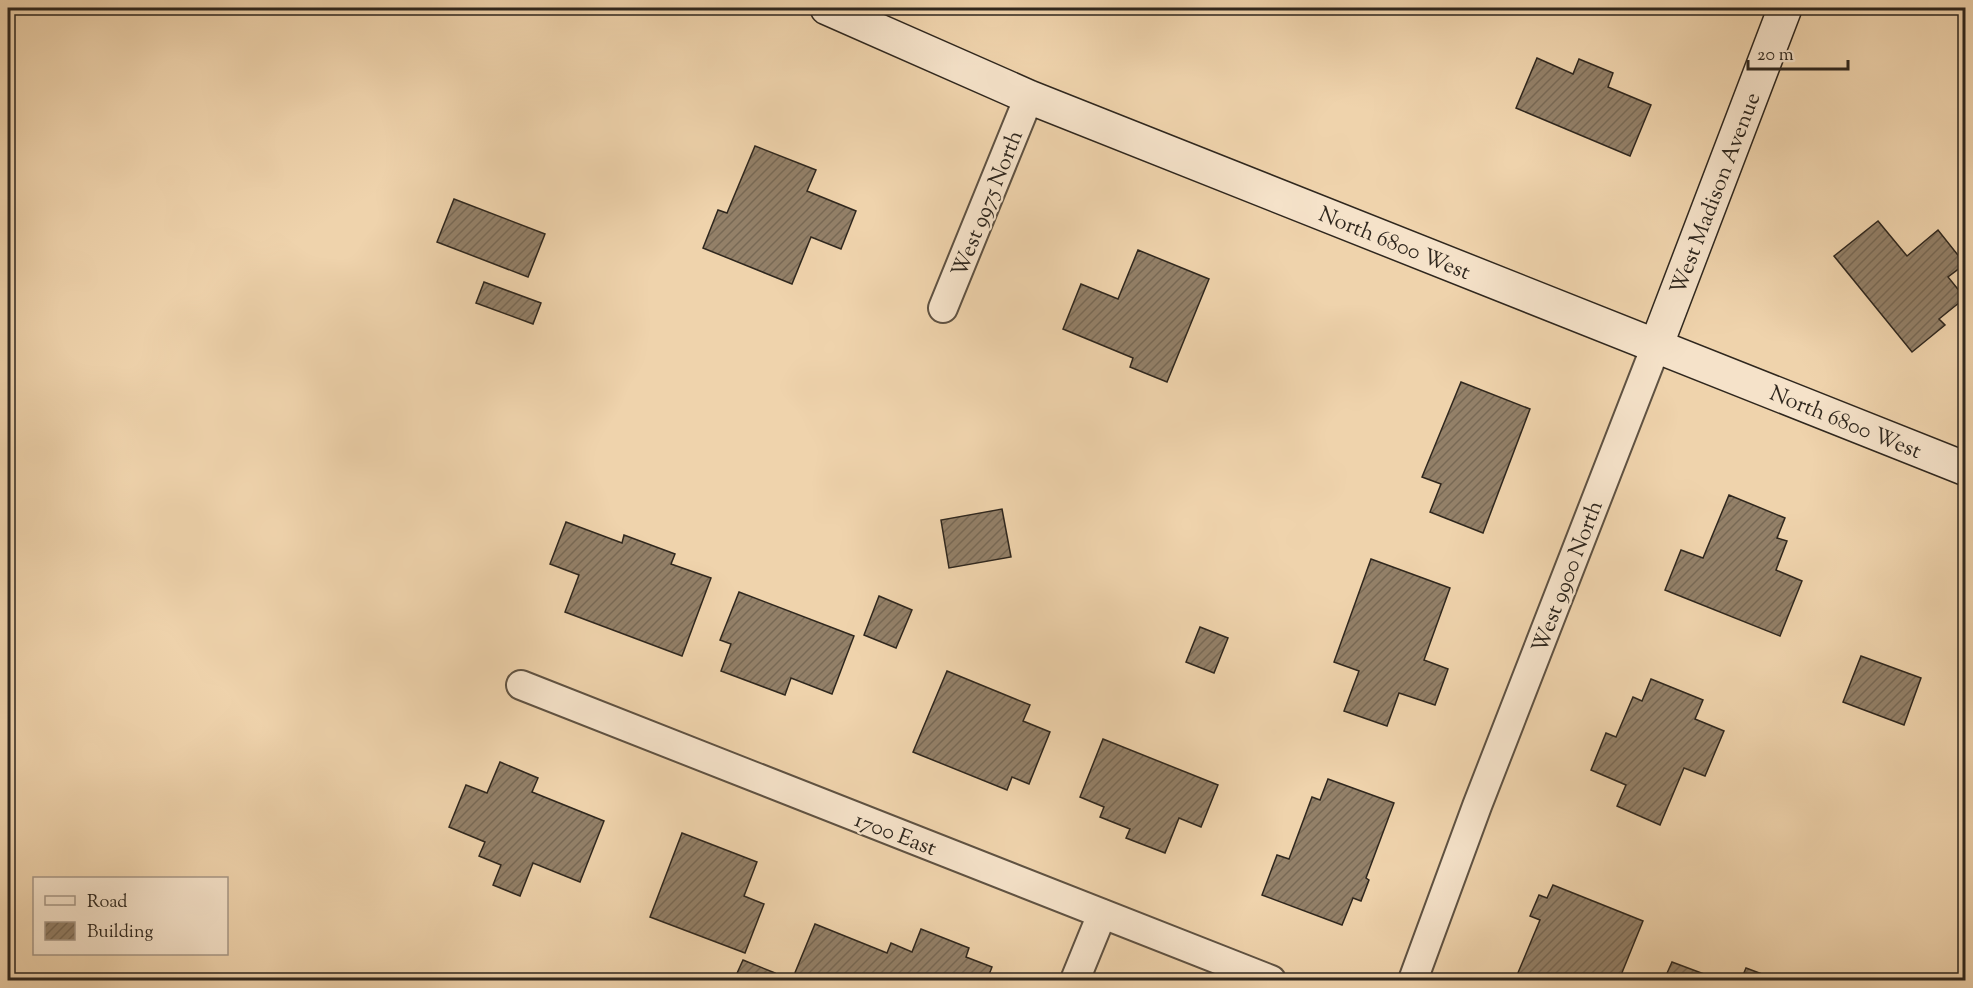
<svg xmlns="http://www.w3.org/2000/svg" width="1973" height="988" viewBox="0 0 1973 988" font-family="'Sorts Mill Goudy',serif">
<defs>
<pattern id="building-hatch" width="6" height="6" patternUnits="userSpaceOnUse" patternTransform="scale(1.5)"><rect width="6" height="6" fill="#938068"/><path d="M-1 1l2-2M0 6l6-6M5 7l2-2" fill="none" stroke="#786955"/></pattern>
</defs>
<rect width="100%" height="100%" fill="#efd3ac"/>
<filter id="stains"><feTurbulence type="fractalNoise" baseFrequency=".00333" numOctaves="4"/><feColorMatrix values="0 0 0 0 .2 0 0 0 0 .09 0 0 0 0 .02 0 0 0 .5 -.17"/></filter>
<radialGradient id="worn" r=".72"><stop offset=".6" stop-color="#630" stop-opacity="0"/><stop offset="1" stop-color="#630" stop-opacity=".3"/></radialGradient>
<!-- building -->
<g fill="url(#building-hatch)" stroke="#2f271e" stroke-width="1.5">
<path d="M1537 58 1573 74 1579 59 1613 73 1608 87 1651 105 1630 156 1516 108Z"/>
<path d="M755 146 816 170 807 191 856 211 841 249 811 237 792 284 703 248 718 210 727 213Z"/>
<path d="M454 199 545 234 528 277 437 242Z"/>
<path d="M1878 221 1907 256 1938 230 1965 264 1948 277 1965 298 1939 319 1945 325 1912 352 1834 256Z"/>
<path d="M1138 250 1209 279 1167 382 1130 367 1133 358 1063 329 1081 284 1118 299Z"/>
<path d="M484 282 541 303 533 324 476 303Z"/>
<path d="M1461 382 1530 409 1483 533 1430 512 1441 484 1422 477Z"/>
<path d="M1729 495 1785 518 1777 538 1787 541 1776 570 1802 581 1780 636 1665 590 1681 550 1703 558Z"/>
<path d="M1002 509 1011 557 949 568 941 520Z"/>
<path d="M566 522 622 543 624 535 675 554 671 564 711 578 682 656 565 612 579 575 550 564Z"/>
<path d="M1371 559 1450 588 1424 660 1448 669 1435 705 1399 693 1387 726 1344 711 1359 671 1334 662Z"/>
<path d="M739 592 854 636 832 694 791 678 785 695 721 671 731 644 720 640Z"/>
<path d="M879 596 912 610 896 648 864 635Z"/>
<path d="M1200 627 1228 638 1214 673 1186 662Z"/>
<path d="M1861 656 1921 678 1904 725 1843 702Z"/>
<path d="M947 671 1030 705 1023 721 1050 732 1029 784 1012 777 1007 790 913 752Z"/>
<path d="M1651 679 1703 700 1695 719 1724 731 1705 776 1684 768 1660 825 1617 806 1626 785 1591 770 1606 733 1616 737 1633 697 1642 701Z"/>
<path d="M1103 739 1218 785 1201 827 1179 818 1165 853 1126 838 1130 829 1100 817 1104 807 1080 797Z"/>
<path d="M500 762 538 778 532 792 604 821 580 882 533 863 520 896 493 885 501 865 479 856 485 842 449 827 466 785 487 793Z"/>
<path d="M1328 779 1394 803 1366 878 1369 880 1361 901 1353 898 1342 925 1262 895 1277 855 1289 859 1312 797 1320 800Z"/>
<path d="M682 833 757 862 744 896 764 904 745 953 650 917Z"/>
<path d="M1553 885 1643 921 1619 980H1569L1564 978 1563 980H1515L1540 920 1530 916 1539 895 1547 898Z"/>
<path d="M815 924 887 953 891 943 912 952 921 929 969 948 966 957 992 967 987 980H792Z"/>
<path d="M743 960 775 973 772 980H734Z"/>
<path d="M1672 962 1720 980H1664Z"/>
<path d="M1746 968 1778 980H1741Z"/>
</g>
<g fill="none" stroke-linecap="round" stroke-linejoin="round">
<!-- street casing -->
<g stroke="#5f5242" stroke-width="32">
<g id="street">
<path d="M943 308 1029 97"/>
<path d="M521 685 1271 980"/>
<path d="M1075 980 1102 914"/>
<path d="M1413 980 1477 806 1656 346"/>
</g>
</g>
<!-- secondary casing -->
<g stroke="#2f271e" stroke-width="36">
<g id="secondary">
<path d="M827 8 1029 97 1966 469"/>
<path d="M1656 346 1785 8"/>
</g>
</g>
<!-- street -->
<use href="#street" stroke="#f5e2c9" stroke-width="28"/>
<!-- secondary -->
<use href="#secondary" stroke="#f5e2c9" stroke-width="33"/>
</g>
<g text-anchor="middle" stroke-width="4.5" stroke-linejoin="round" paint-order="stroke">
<!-- street labels -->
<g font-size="22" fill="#2f271e" stroke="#f5e2c9">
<text transform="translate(1714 193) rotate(-69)" y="8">West Madison Avenue</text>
<text transform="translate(986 203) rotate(-68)" y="8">West 9975 North</text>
<text transform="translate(1395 242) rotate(22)" y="8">North 6800 West</text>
<text transform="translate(1846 421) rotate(22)" y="8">North 6800 West</text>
<text transform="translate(1566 576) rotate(-69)" y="8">West 9900 North</text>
<text transform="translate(896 833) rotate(21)" y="8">1700 East</text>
</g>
</g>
<!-- margin -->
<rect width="1973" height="988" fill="none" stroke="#efd3ac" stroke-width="30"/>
<rect x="9" y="9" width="1955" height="970" fill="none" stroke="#2f271e" stroke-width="3"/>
<rect x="15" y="15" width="1943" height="958" fill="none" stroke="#2f271e" stroke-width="1.5"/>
<!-- legend -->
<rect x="33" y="877" width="195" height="78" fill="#f5e2c9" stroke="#a69785" stroke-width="1.5"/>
<rect x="45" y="896" width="30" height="9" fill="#f5e2c9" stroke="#a69785" stroke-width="1.5"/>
<text x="87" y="907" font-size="18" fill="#2f271e">Road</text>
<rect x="45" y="922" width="30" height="18" fill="url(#building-hatch)" stroke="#a69785" stroke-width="1.5"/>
<text x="87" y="937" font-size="18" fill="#2f271e">Building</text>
<!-- scale -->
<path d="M1748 60v9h100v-9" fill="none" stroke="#2f271e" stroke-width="3"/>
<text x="1757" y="60" font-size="18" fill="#2f271e" stroke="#f5e2c9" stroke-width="4.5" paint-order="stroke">20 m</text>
<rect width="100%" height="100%" filter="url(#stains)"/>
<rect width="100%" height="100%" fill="url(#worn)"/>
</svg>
